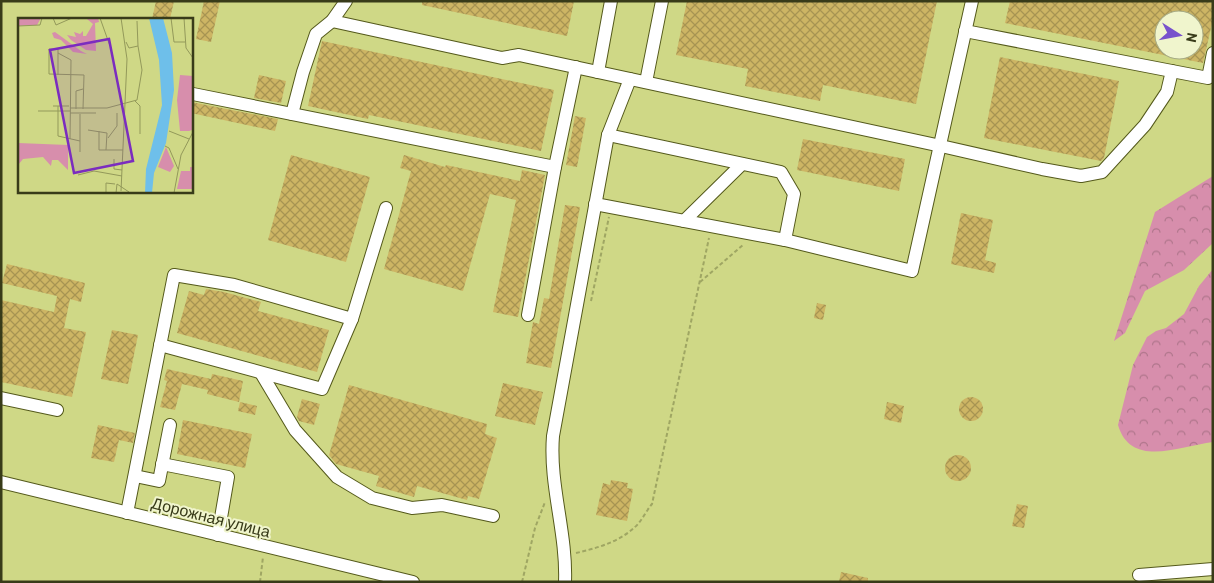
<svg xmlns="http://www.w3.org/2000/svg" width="1214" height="583" viewBox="0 0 1214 583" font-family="Barlow,sans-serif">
<defs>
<pattern id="forest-crowns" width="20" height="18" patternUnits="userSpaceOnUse" patternTransform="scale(1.25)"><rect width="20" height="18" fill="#d78eac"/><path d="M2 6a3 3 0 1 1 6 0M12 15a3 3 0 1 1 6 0" fill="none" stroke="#af758b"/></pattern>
<pattern id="building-cross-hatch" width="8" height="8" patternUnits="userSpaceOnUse" patternTransform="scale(1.25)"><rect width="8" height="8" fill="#cdb564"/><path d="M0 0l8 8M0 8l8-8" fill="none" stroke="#a79452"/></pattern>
</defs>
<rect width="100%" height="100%" fill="#cfd886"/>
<!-- forest -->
<g fill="url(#forest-crowns)">
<path d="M1213 176V243L1184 270 1145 291 1125 333 1114 341 1155 212Z"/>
<path d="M1213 269V442C1180 446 1131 469 1118 425L1133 365 1147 337 1156 331 1166 328 1184 314 1199 286Z"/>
</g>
<!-- building -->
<g fill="url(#building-cross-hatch)" fill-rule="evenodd">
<path d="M156 1H174L170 19H152Z"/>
<path d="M204 1H220L211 42 196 39Z"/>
<path d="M422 1H574L567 36 422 5Z"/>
<path d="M687 1H937L916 104 823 85 820 101 745 86 748 69 676 55Z"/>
<path d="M1010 1H1204L1213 3V19L1203 63 1005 23ZM1164 20H1194V50H1164Z"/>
<path d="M322 41 554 90 541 151 369 115 368 119 308 106Z"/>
<path d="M1000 57 1119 81 1104 158 1101 161 984 138Z"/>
<path d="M259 75 286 81 281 103 254 98Z"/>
<path d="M191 102 278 119 275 131 191 113Z"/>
<path d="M575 116 586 118 577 167 566 165Z"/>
<path d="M803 139 905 159 899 191 797 170Z"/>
<path d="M291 155 370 177 346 262 268 240Z"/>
<path d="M404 155 445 167 446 165 520 181 522 170 545 175 518 317 493 312 516 200 490 194 463 291 384 269 411 171 400 168Z"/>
<path d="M565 205 580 207 551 368 526 363 533 322 539 324 544 298 549 299Z"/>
<path d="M961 213 993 220 985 260 996 263 994 273 951 264Z"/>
<path d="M7 264 85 283 81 302 70 299 64 328 86 332 72 397 1 382V300L54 312 57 296 2 283Z"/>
<path d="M206 289 224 292 261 302 258 311 329 330 317 372 177 333 189 291 204 295Z"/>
<path d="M817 303 826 305 823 320 814 318Z"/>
<path d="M112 330 138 335 128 384 101 379Z"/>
<path d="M167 369 211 379 212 374 243 381 239 402 207 394 208 390 182 384 175 410 160 407 167 381 164 380Z"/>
<path d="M503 383 543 392 535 425 495 416Z"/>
<path d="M349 385 487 424 485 434 497 438 479 499 468 496 467 500 417 486 414 497 376 486 379 476 336 464 329 455Z"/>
<circle cx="971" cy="409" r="12"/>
<path d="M302 399 320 404 314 425 299 421 297 417Z"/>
<path d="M240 402 257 406 255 415 238 411Z"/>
<path d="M887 402 904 406 901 423 884 419Z"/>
<path d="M183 420 252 434 245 468 177 454Z"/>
<path d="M98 425 135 433 133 443 119 440 114 462 91 458Z"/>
<circle cx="958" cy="468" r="13"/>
<path d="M611 480 628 483 627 488 633 489 627 521 596 515 603 483 610 485Z"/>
<path d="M1017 504 1028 506 1024 528 1012 526Z"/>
<path d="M841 572 868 578V582H839Z"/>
</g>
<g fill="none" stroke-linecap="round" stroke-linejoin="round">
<!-- minor casing -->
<g stroke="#54591b" stroke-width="14">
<g id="minor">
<path d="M332 21 502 58 519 55 941 146 1042 169 1081 176 1102 172 1145 125 1167 92 1172 71"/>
<path d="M965 31 1208 78 1213 53"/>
<path d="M598 72 611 1"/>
<path d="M646 82 662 1"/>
<path d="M193 94 555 167"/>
<path d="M292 114 303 72 316 34 332 21 346 1"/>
<path d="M608 135 781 172 794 194 785 240"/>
<path d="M595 204 785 240 912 271 972 1"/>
<path d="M684 221 742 164"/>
<path d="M528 315 555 167 576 67"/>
<path d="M160 345 322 389 352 319 386 208"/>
<path d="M261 373 295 430 337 477 372 498 412 508 442 505 493 516"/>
<path d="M1 398 57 410"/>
<path d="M162 464 228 477 218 535"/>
<path d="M135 476 159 481 170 425"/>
<path d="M1 482 413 582"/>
<path d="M127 513 174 275 234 285 352 319"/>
<path d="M1139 575 1213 569"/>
<path d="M565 582C567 533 549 485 553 436L608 135 630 79"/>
</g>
</g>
<!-- path -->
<g stroke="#9fa663" stroke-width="2" stroke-dasharray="4 2.5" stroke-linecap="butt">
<path d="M700 282 744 244"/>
<path d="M591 301 609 217"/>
<path d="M576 553C598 548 622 541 638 524 643 518 647 510 652 504L709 238"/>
<path d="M260 582 263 557"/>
<path d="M522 582 535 528 545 502"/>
</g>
<!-- minor -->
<use href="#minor" stroke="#fff" stroke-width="12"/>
</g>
<g text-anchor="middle" stroke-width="4" stroke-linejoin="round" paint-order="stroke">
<!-- street labels -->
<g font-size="16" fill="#383b19" stroke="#f0f5cd">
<text transform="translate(211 517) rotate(14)" y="6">Дорожная улица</text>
</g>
</g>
<!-- overview -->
<g transform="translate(18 18)">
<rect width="175" height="175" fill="#cfd886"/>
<path d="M0 0H23L19 7 0 8ZM80 0 81 4 77 5 78 33 68 32 53 22 49 17 58 19 56 14 62 16 65 13V18H68L75 6 69 1ZM37 14 63 33 69 36 55 34 43 22 36 20 34 15ZM0 125 50 127V152L40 142H34L33 148 25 139 5 141 0 147ZM172 149H175V171H159L163 153H172Z" fill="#d78eac"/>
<path d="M162 57 175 58 174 112 171 113H162L159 82ZM148 129 156 148 152 154 140 149Z" fill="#d78eac"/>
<path d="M131 0H145L154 35 156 72 148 125 136 155 134 175H127L128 151 144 87 141 42Z" fill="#6ebfea"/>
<path fill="none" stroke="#93995a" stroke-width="1" d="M35 0 38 7 54 0M82 0 92 28M153 0 156 24H167M166 0 168 30 175 40M0 8 22 7 24 0M108 24 111 30 120 28 119 3M40 35 53 42 52 121M40 57V31H31V56L66 57 65 91M117 83 122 88V116M35 88H51M40 88V118L62 123M52 90H89L119 82 124 52 120 28M58 91V73L65 71M20 93H52M52 95H78M70 112 89 115 88 132M81 113V132H105M151 113 171 121M90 120 99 108V95M147 128 151 130 160 151M62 134V96M96 141V151L104 152M60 157 76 153 104 158M103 173 109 41 103 0M88 175V165L97 166M98 175 99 166 111 174M103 175H175M156 175 163 137 175 114"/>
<path fill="#7b2cbf" fill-opacity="0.15" stroke="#7b2cbf" stroke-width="2.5" d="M91 21 115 143 56 155 32 32Z"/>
<rect width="175" height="175" fill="none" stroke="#383b19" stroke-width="2.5"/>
</g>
<!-- border -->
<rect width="1214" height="583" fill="none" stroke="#383b19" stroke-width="5"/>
<!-- north arrow -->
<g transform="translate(1179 35) rotate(101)"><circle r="24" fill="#f0f5cd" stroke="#a6ab85"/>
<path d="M0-4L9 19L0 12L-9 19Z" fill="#7852cc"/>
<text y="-8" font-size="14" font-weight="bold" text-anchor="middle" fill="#383b19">N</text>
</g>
</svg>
